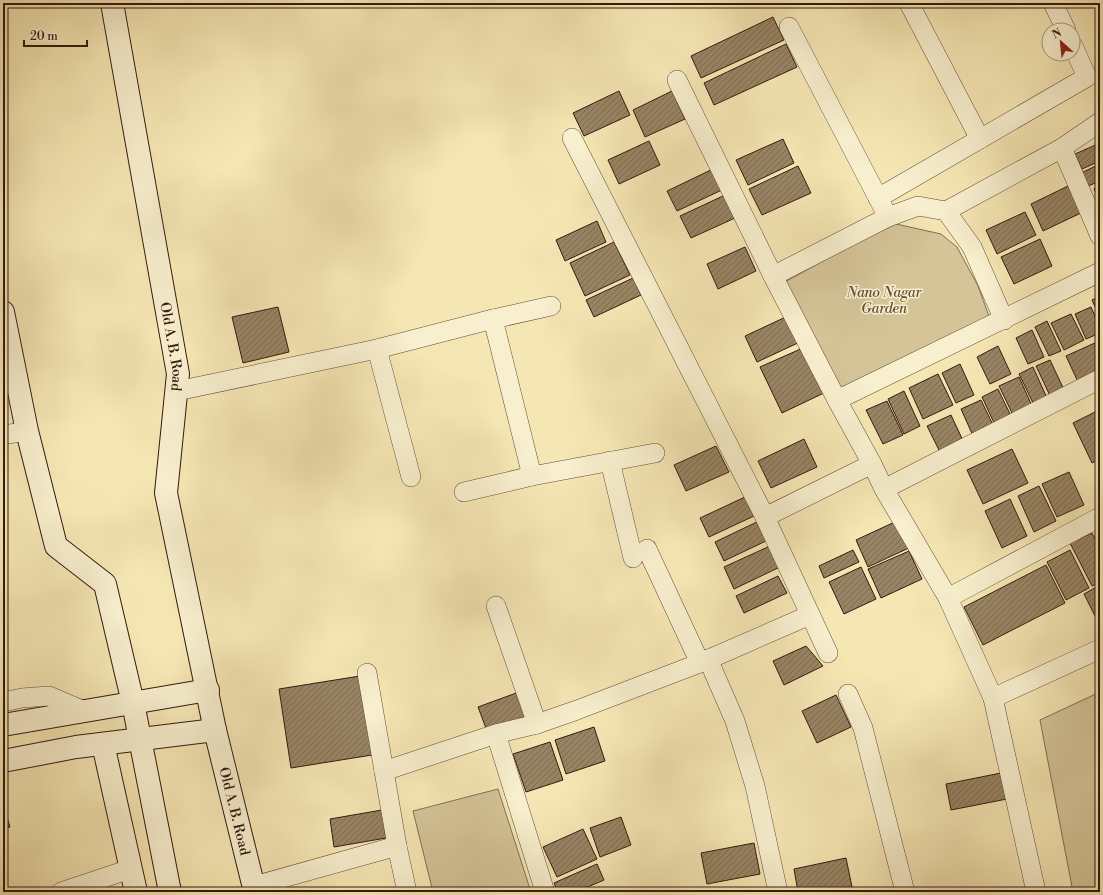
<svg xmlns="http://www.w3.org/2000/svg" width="1103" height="895" viewBox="0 0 1103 895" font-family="'Libre Bodoni',serif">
<defs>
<pattern id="building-hatch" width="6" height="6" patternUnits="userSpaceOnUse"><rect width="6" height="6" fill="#988464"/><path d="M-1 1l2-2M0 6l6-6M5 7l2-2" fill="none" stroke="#7d6b51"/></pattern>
</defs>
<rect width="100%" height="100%" fill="#f5e7b4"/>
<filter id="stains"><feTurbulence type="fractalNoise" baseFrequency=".005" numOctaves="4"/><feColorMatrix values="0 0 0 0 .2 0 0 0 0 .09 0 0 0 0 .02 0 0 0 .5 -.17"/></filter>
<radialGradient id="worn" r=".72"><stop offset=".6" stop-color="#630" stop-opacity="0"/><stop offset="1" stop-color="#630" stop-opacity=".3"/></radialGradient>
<!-- green -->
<g fill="#d4c498" stroke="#846e53">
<path d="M896 224 941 234 957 247 978 286 990 319 840 392 783 283 854 244Z"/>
<path d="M1100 692V892H1073L1040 720Z"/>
<path d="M498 789 531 892H433L413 811Z"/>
</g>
<!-- building -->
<g fill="url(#building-hatch)" stroke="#34190e">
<path d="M773 17 784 40 701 78 691 56Z"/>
<path d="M786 44 797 67 714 105 704 83Z"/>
<path d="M619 91 630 115 584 136 573 113Z"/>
<path d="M672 91 685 119 645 137 633 110Z"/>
<path d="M783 139 794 163 748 185 736 160Z"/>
<path d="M649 141 660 165 619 184 608 160Z"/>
<path d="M1100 143V161L1082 169 1075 154Z"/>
<path d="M1100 164V181L1088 186 1081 173Z"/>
<path d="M798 166 811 193 762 215 749 189Z"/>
<path d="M715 168 724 189 677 211 667 191Z"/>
<path d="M1070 185 1083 212 1043 231 1031 204Z"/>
<path d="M1100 186V202L1094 189Z"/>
<path d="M725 195 735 218 691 238 680 216Z"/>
<path d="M1025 212 1036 235 997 254 986 230Z"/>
<path d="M597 221 606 242 565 261 556 240Z"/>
<path d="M1040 239 1052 266 1014 284 1001 257Z"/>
<path d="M614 242 630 275 585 296 570 263Z"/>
<path d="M745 247 756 271 718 289 707 264Z"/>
<path d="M633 278 641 295 594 317 586 300Z"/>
<path d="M1100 296V318L1092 300Z"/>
<path d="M278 307 289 352 243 363 232 317Z"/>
<path d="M1091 307 1100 327V333L1086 339 1075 314Z"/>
<path d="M1071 314 1084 340 1064 350 1051 323Z"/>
<path d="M788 316 800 342 757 362 745 336Z"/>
<path d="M1047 321 1061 351 1049 356 1035 327Z"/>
<path d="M1032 330 1044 357 1028 364 1016 338Z"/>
<path d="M1097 342 1100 347V374L1079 384 1066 356Z"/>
<path d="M998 346 1011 374 990 384 977 357Z"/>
<path d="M805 347 826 392 782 413 760 367Z"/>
<path d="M1050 360 1066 394 1052 400 1036 366Z"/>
<path d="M960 364 974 395 956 403 942 373Z"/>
<path d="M1033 367 1047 398 1034 405 1019 374Z"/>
<path d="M938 374 953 405 923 419 909 388Z"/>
<path d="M1019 377 1032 406 1013 415 999 386Z"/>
<path d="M998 389 1012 418 995 425 982 397Z"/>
<path d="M904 391 920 426 904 434 888 399Z"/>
<path d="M981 400 995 429 974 438 961 409Z"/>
<path d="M887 401 903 435 883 444 866 410Z"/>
<path d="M1097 411 1100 417V459L1092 463 1073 423Z"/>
<path d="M951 415 965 445 942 456 927 426Z"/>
<path d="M804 439 817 467 771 488 758 461Z"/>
<path d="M716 446 729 472 686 491 674 465Z"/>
<path d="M1012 449 1028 483 983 504 967 470Z"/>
<path d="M1069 472 1084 505 1057 517 1042 484Z"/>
<path d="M1039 486 1056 521 1034 532 1018 496Z"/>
<path d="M745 497 754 516 709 537 700 518Z"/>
<path d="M1010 499 1027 536 1002 548 985 511Z"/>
<path d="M899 520 911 547 868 567 856 540Z"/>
<path d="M759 521 768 540 724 561 715 542Z"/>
<path d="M1092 533 1100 548V582L1092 586 1070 543Z"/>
<path d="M770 546 780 567 734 589 724 567Z"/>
<path d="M853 550 859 562 824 578 819 566Z"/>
<path d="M1070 550 1089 588 1066 600 1047 562Z"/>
<path d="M909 551 922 579 881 598 868 569Z"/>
<path d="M1046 565 1065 603 983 645 964 607Z"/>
<path d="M861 567 876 599 844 614 829 582Z"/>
<path d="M778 576 787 593 744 613 736 596Z"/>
<path d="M1100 585V626L1084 594Z"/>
<path d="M806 646 823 666 784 685 773 661Z"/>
<path d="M360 676 372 755 291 768 279 689Z"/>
<path d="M519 692 527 716 487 731 478 707Z"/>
<path d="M836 695 851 727 817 743 802 711Z"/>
<path d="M594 727 605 761 566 774 555 740Z"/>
<path d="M550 742 563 780 526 792 513 754Z"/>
<path d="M1001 773 1007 799 951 810 946 784Z"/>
<path d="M3 804 10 827 3 829Z"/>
<path d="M382 810 386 838 334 847 330 819Z"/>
<path d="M621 817 631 845 600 857 590 828Z"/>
<path d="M583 829 597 859 557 877 543 847Z"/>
<path d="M754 843 760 874 707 884 701 853Z"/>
<path d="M846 858 852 887 826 892H798L794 869Z"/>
<path d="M597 864 604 880 576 892H558L554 883Z"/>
<path d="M600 887 602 892H589Z"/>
</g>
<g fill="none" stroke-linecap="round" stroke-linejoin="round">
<!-- street casing -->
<g stroke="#644c38" stroke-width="20">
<g id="street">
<path d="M909 3 980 139"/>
<path d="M1053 3 1066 30"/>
<path d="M677 80 773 276 837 400 872 464 884 489 948 598 993 698 1036 892"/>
<path d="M572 138 765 517 828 653"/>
<path d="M1062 148 1100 122"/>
<path d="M878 198 1087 77 1073 46"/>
<path d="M946 211 1062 148 1100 236"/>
<path d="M888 217 918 206 946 211 972 247 1004 320"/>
<path d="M773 276 888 217 789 27"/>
<path d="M377 349 411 477"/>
<path d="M177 391 377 349 493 319 551 306"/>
<path d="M837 400 1100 272"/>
<path d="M3 435 27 431"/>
<path d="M610 461 633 558"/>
<path d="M532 476 655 453"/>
<path d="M884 489 1100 379"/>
<path d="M464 492 532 476 493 319"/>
<path d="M765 517 872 464"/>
<path d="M647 549 700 663"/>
<path d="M948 598 1100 517"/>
<path d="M496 606 537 724"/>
<path d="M708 659 735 721 755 786 778 892"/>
<path d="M367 673 397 846 407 892"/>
<path d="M848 694 863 728 905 892"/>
<path d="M993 698 1100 649"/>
<path d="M3 702 22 698 49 696 84 711"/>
<path d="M496 734 545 892"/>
<path d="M384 771 496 734 537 724 577 710 700 663 810 615"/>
<path d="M254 886 397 846"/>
<path d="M61 892 130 869"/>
</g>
</g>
<!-- secondary casing -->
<g stroke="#34190e" stroke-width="24">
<g id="secondary">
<path id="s1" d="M112 3 178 374 166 493 215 730 255 892"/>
<path d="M3 312 27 431 56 546 105 584 133 703 170 892"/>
<path d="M3 725 208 690"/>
<path d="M103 744 136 892"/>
<path d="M3 761 76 747 215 730"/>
</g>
</g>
<!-- street -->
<use href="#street" stroke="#f8efce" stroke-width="19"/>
<!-- secondary -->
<use href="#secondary" stroke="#f8efce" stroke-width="22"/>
</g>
<g text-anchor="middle" stroke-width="3" stroke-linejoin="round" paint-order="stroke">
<!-- park labels -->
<g font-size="14" font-style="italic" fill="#644c37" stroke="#f8efce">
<text x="884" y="297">Nano Nagar<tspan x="884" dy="16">Garden</tspan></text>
</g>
<!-- street labels -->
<g font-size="14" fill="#34190e" stroke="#f8efce">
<text dy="5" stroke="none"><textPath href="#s1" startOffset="349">Old A. B. Road</textPath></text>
<text dy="5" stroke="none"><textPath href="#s1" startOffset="822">Old A. B. Road</textPath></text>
</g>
</g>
<!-- margin -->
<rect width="1103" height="895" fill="none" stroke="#f5e7b4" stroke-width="16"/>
<rect x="4" y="4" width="1095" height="887" fill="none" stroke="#34190e" stroke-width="2"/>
<rect x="8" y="8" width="1087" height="879" fill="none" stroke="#34190e"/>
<!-- north arrow -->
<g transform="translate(1061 42) rotate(333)"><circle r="19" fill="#f8efce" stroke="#aa9981"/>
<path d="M0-3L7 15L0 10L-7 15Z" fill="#8f2418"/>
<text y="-6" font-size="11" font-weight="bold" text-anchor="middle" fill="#34190e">N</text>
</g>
<!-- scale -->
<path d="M24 40v6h63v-6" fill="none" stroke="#34190e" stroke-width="2"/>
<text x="30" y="40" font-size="12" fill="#34190e" stroke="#f8efce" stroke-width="3" paint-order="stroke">20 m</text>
<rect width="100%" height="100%" filter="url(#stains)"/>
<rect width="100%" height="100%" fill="url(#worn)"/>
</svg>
